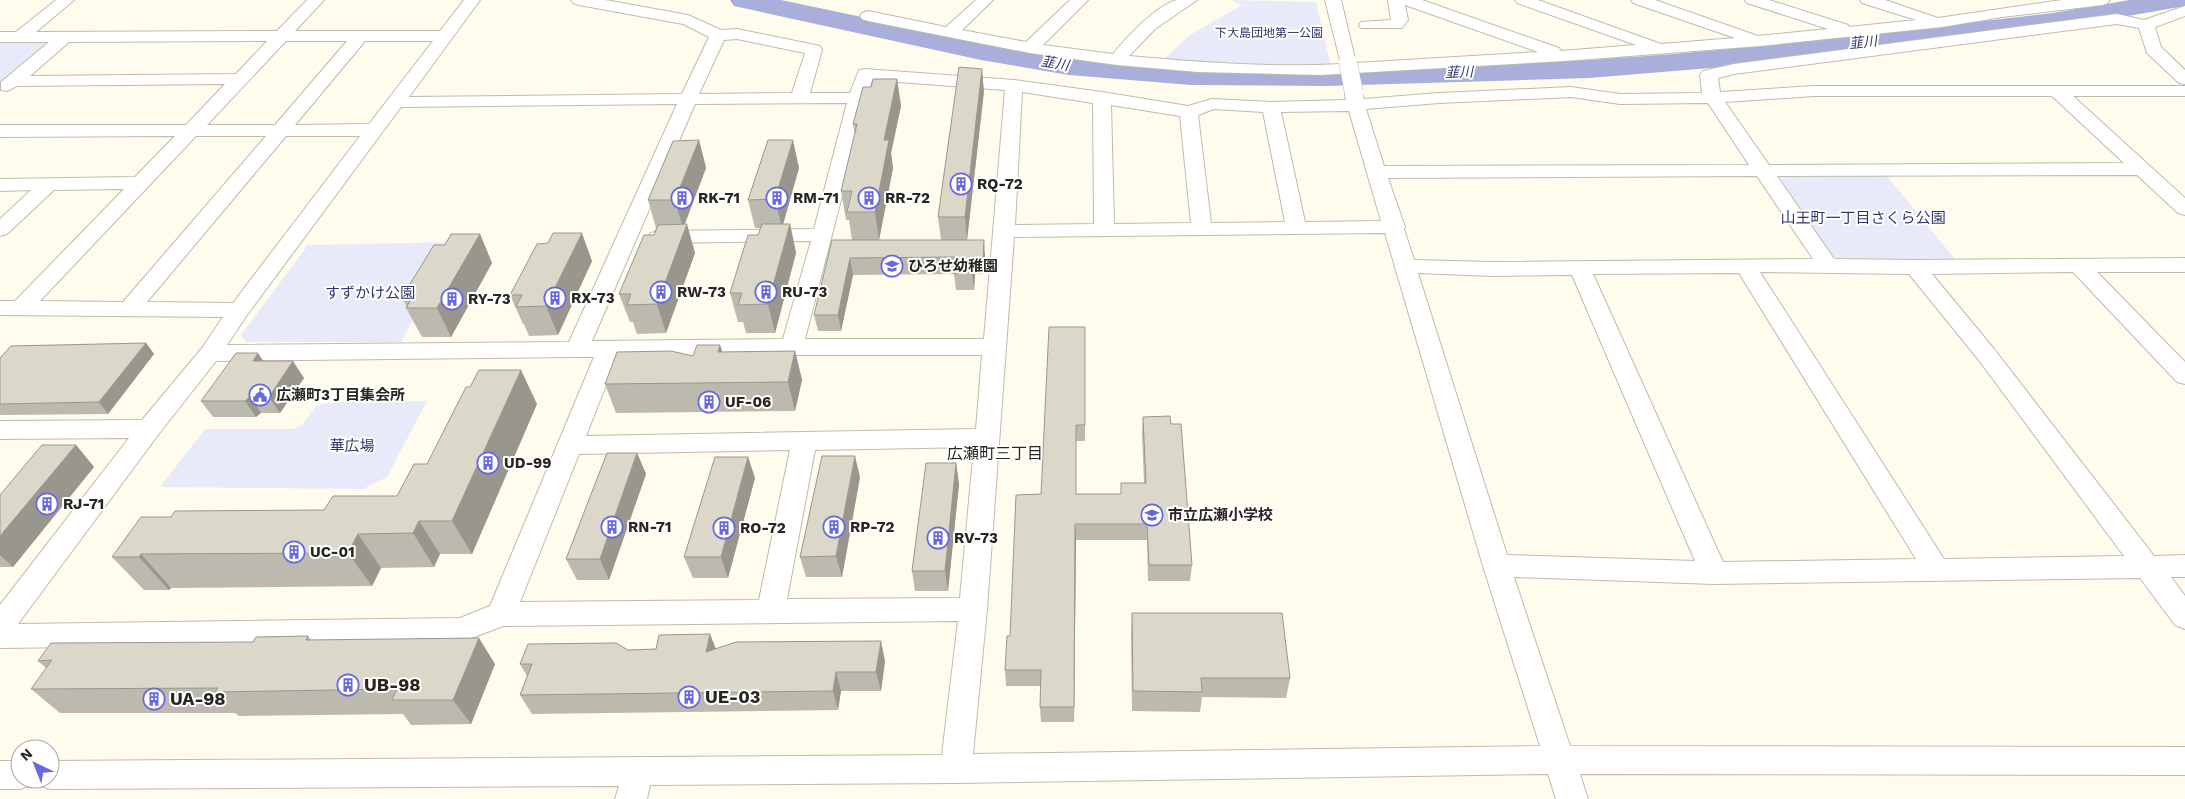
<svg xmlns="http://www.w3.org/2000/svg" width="2185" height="799" viewBox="0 0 2185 799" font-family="'Work Sans','Noto Sans JP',sans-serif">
<rect width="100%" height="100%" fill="#fffced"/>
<!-- green -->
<g fill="#e8eaf9">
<path d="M1232 0 1316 2 1331 67 1313 68 1163 60 1190 35 1242 5Z"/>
<path d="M0 40H47L49 45 0 86Z"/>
<path d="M1786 175H1886L1956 260 1842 261 1830 256 1778 180Z"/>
<path d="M455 242 401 342H246L241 335 308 245Z"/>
<path d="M427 401 387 477 363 489 160 487 205 429H293L302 425 315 407 321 404 337 402Z"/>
</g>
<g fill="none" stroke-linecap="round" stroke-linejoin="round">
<!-- river -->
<path fill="#a9aedb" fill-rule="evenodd" d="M730 0H781L981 42 1069 57 1191 67 1326 68 1589 60 1674 54 1784 44 2053 13 2130 0H2185V6L2053 29 1784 62 1589 78 1326 86 1191 85 1069 75 981 60 743 8 734 6Z"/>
<!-- minor casing -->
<g stroke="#bebbad" stroke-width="2">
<g id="minor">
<path d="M56 0H74L36 32 277 31 307 0H324L295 31H440L464 0H480L409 97 682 94 709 37 683 24 579 5 573 3 571 0H605L688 15 721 30 737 29 820 46 822 50 810 93H850L859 70 865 69 1014 80 1102 92 1188 106 1212 99 1271 102 1346 100 1345 93 1348 89 1354 88 1360 89 1364 99 1439 93 1571 87 1620 94 1702 93 1700 75 1703 71 1734 64 2117 14 2144 20 2185 6V16L2155 27 2161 47 2185 70V84L2179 83 2147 53 2139 28 2117 24 1734 74 1718 78 1720 92 1814 86H2185V96H2073L2185 198V215L2178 213 2137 175 1777 176 1834 259 1915 260 2185 258V272H2097L2185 362V384L2177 382 2073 272 1932 274 1994 349 2154 556 2185 555V577H2171L2185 596V629L2175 625 2140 578 1714 584 1514 577 1570 746 2185 747V775L1580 774 1588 799H1556L1548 774 956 783 650 785 647 799H615L619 786 50 789 39 785 36 779H50V761L942 755 958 621 503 626 461 642 0 648V605L129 438 0 439V421L142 420 202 348 223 317 0 315V301H15L124 189 54 190 7 234 0 236V219L31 190 0 191V179L135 177 175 136 0 137V125H186L225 84 17 86 7 91 1 90V82L49 42H0V32H16ZM737 39 805 53 792 93 699 94 724 40ZM267 41 236 74 30 76 69 42ZM286 41H347L275 125H207ZM365 41H433L369 124 295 125ZM872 80 1005 90 984 339H805ZM1022 92 1093 103 1094 224 1015 225ZM1814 96H2052L2124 163 1769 165 1725 102ZM1571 97 1620 104 1708 103 1749 165 1384 166 1366 109 1439 103ZM847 103 814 229 658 231 651 233 648 237 651 241 658 243 811 241 783 339 592 341 695 104ZM677 104 569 342 227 345 247 315 401 107ZM1111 105 1180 116 1191 223 1114 224ZM1214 109 1263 112 1285 222 1211 223 1198 115ZM1349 111 1381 221 1305 222 1281 112ZM196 136H266L123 302 40 301ZM286 136H360L233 303 147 302ZM1757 176 1813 259 1492 262 1414 260 1404 229 1405 227 1388 178ZM1385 233 1483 566 1540 746 973 754 987 609 1014 237ZM1760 272 1909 274 1978 359 2124 556 1944 559ZM1418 273 1492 276 1572 275 1695 561 1507 555ZM1739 273 1916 559 1723 562 1593 274ZM792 355H982L976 429 586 436 617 357ZM574 357H594L490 606 460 618 18 624 158 435 216 361ZM974 447 960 598 787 599 815 450ZM790 450 759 600 520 602 579 454Z"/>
<path d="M976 0H993L962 30 1026 42 1070 0H1088L1043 45 1113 54C1126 38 1156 5 1177 0 1183 0 1191 0 1197 0L1155 29 1129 56C1199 62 1270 68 1341 64L1325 0H1341L1356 63 1538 52 1405 5 1408 20 1402 28H1361L1359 25 1361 22 1391 20 1388 0H1422L1559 48 1561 51 1636 45 1517 3 1515 0H1538L1661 44 1735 38 1633 3 1631 0H1655L1758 36 1828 29 1747 3 1745 0H1769L1848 25 1849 27 1916 20 1862 3 1860 0H1885L1938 18 2062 0H2110L2108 3 2102 5 2002 17 1942 27 1760 46 1564 61 1320 75 1198 72 1117 65 1030 53 868 21 862 19 860 16 862 13 868 11 946 27Z"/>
<path d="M0 761H20V779H34L31 785 20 789H0Z"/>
</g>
</g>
<!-- minor -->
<use href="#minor" fill="#fff" fill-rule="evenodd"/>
<!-- minor-bridge casing -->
<g stroke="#bebbad" stroke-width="19" stroke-linecap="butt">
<path id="minor-bridge" d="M1348 62 1354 93"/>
</g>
<!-- minor-bridge -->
<use href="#minor-bridge" stroke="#fff" stroke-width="18"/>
</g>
<!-- wall -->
<g fill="#bcbaae">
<path d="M897 79 901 106 891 153 893 168 879 240H941L938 217 984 91 967 240 985 256 984 274H975L974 290H956L954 274 853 275 841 331H818L814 315 852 240 849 220H846L841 191 855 136 853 124Z"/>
<path d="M699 140 706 168 685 224 695 253 666 333 637 334 633 322H630L619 294 654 235 656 228 648 200Z"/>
<path d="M799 168 783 224H790L796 253 775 333H746L743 322H738L730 293 758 235 761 228H755L748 200Z"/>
<path d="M480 234 492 263 451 337H422L406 308 407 307 402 297 445 245Z"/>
<path d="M592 261 558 335 529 336 524 324H523L510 295Z"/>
<path d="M1085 327V441H1076V494H1121L1144 483 1142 433 1143 417 1192 565 1190 581H1148L1147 540H1076L1074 722H1041L1040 707 1041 686H1006L1005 670 1010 636 1041 494Z"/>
<path d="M146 343 154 354 108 414 0 415V358Z"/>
<path d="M720 345 722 352 795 351 802 380 795 411 616 413 605 384 693 356Z"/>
<path d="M264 361 304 378 280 413H261L256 417H213L201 401Z"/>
<path d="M537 404 472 554H440L434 567 381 568 372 586 171 588 169 590H144L112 557 171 517 324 510 397 496 427 464Z"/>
<path d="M76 445 94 467 13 567H0V495Z"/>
<path d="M637 453 646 474 609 580H577L566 559Z"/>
<path d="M748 457 755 478 728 578H693L684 557Z"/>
<path d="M956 463 959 484 948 591H915L912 571Z"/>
<path d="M860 477 842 577H806L800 557Z"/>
<path d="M1132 613 1290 678 1286 698 1202 697 1200 712 1132 711 1131 633Z"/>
<path d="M308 636 311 640 495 664 471 724 411 725 403 714 239 716 235 713H60L31 689 46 668 38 661 253 642Z"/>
<path d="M716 649 885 661 881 691H841L838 710 532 714 520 695 527 676 520 664 628 650Z"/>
</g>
<!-- shaded-wall -->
<g fill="#99978d">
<path d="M982 69 984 91 967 240 965 217Z"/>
<path d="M897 79 901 106 891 153 893 168 879 240 875 212 884 140Z"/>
<path d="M699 140 706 168 683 228 675 200Z"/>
<path d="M793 140 799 168 782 228 775 199Z"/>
<path d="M687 224 695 253 666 333 657 304Z"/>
<path d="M790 224 796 253 775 333 768 304Z"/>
<path d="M582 233 592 261 558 335 546 306Z"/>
<path d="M480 234 492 263 451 337 437 308Z"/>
<path d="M984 240 985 256 984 274 983 258Z"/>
<path d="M850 258 853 275 841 331 838 315Z"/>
<path d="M974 258 975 274 974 290 972 273Z"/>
<path d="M146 343 154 354 108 414 99 402Z"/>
<path d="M720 345 729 374 718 352Z"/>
<path d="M795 351 802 380 795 411 788 382Z"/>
<path d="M258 353 269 370 253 361Z"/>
<path d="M293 361 304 378 280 413 269 397Z"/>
<path d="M521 370 537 404 472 554 452 521Z"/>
<path d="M250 397 261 413 256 417 245 401Z"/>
<path d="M76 445 94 467 13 567 0 555V536Z"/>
<path d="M637 453 646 474 609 580 600 559Z"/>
<path d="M855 456 860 477 842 577 836 556Z"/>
<path d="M748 457 755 478 728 578 721 557Z"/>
<path d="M956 463 959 484 948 591 945 571Z"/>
<path d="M419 521 440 554 434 567 413 533Z"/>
<path d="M1075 524 1076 540 1074 722V707Z"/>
<path d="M358 534 381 568 372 586 348 553Z"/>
<path d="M141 554 171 588 169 590 139 557Z"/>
<path d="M710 634 718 654 706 652Z"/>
<path d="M479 638 495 664 471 724 453 700Z"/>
<path d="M881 641 885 661 881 691 876 672Z"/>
<path d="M836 672 841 691 838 710 833 691Z"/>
</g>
<!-- building -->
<g fill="#dbd8ca" stroke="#99978d">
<path d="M959 67 982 69 965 217H938Z"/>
<path d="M873 79H897L884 140H889L875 212H847L852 191H841L857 124H853L863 87H871Z"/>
<path d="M699 140 675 200H648L673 141Z"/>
<path d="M768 140H793L775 199 748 200Z"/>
<path d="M687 224 657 304 627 305 631 294H619L644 235H654L658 225Z"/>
<path d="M762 224H790L768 304 738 305 742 293H730L748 235H758Z"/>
<path d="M553 233H582L546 306 516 307 522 295H510L537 244 548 243Z"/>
<path d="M451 234H480L437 308H406L413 296 402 297 434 245H445Z"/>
<path d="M832 240H984L983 258H974L972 273 954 274 956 257 850 258 838 315H814Z"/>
<path d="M1049 327H1085V425H1076V494H1121V483H1146L1143 417 1170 416 1171 424H1181L1192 565H1149L1147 524H1075L1074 707H1040L1041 670H1005L1007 636H1010L1016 495 1041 494Z"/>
<path d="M146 343 99 402 0 404V358L11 346Z"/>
<path d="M697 345H720L718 352 795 351 788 382 605 384 617 352 671 351 693 356Z"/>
<path d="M236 353H258L253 361H293L269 397H250L245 401H201Z"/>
<path d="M479 370H521L452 521H419L413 533 358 534 348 553 141 554 139 557H112L141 517H171L175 511 324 510 333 496H397L414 464H427L466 387H470Z"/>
<path d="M42 445H76L0 536V495Z"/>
<path d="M607 453H637L600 559H566Z"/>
<path d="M822 456H855L836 556 800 557Z"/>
<path d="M715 457H748L721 557H684Z"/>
<path d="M926 463H956L945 571H912Z"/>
<path d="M1132 613H1282L1290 678H1201L1202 692 1133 691Z"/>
<path d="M710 634 706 652 736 642 881 641 876 672H836L833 691 520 695 532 664H520L528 644 616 643 628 650 656 649 659 635Z"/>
<path d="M308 636 306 640 479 638 453 700H392L397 689 215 692 218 688 31 689 52 660 38 661 51 643 253 642 256 637Z"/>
</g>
<!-- icons -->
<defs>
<g id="building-ring" transform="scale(1.125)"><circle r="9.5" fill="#fff" stroke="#6967e1" stroke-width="1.5"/><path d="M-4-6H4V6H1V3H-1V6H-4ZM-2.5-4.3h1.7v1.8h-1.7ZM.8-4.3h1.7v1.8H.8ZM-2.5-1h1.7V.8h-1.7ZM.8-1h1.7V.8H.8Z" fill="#6967e1"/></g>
<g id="school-ring" transform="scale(1.125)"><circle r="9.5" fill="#fff" stroke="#6967e1" stroke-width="1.5"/><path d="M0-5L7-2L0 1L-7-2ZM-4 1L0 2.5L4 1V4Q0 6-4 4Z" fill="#6967e1"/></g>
<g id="civic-ring" transform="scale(1.125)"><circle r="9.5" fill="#fff" stroke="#6967e1" stroke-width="1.5"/><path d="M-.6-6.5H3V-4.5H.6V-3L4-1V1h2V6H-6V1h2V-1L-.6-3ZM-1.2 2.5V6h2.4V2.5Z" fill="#6967e1"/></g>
</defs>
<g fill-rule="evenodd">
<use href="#building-ring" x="961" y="184"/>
<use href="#building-ring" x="682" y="198"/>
<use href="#building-ring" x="777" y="198"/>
<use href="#building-ring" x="869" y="198"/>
<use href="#school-ring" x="892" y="266"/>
<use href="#building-ring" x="661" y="292"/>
<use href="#building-ring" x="766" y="292"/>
<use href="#building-ring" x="555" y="298"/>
<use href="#building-ring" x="452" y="299"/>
<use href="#civic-ring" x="260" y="395"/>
<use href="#building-ring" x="709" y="402"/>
<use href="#building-ring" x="488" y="463"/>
<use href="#building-ring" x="47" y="504"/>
<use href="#school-ring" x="1152" y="515"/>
<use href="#building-ring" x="612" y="527"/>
<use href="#building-ring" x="834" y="527"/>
<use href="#building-ring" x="724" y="528"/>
<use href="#building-ring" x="938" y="538"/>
<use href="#building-ring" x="294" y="552"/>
<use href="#building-ring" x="348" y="685"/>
<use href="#building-ring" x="689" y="697"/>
<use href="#building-ring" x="154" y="699"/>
</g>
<g text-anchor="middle" stroke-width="4" stroke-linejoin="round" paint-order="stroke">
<!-- far-park labels -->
<g font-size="12" fill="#33346b" stroke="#fff">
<text x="1269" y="37">下大島団地第一公園</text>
</g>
<!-- far-water labels -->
<g font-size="14" font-style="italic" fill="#33346b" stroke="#fff">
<text transform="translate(1863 42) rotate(-6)" y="5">韮川</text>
<text transform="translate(1055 63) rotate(10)" y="5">韮川</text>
<text transform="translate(1459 72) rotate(-2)" y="5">韮川</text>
</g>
<!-- poi labels -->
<g font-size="15" font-weight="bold" fill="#272621" stroke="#fff" text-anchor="start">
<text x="977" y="189">RQ-72</text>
<text x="698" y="203">RK-71</text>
<text x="793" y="203">RM-71</text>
<text x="885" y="203">RR-72</text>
<text x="908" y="271">ひろせ幼稚園</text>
<text x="677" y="297">RW-73</text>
<text x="782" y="297">RU-73</text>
<text x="571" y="303">RX-73</text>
<text x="468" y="304">RY-73</text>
<text x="276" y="400">広瀬町3丁目集会所</text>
<text x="725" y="407">UF-06</text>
<text x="504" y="468">UD-99</text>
<text x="63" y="509">RJ-71</text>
<text x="1168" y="520">市立広瀬小学校</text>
<text x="628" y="532">RN-71</text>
<text x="850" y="532">RP-72</text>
<text x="740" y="533">RO-72</text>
<text x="954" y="543">RV-73</text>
<text x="310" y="557">UC-01</text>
</g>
<!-- park labels -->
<g font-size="15" fill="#33346b" stroke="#fff">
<text x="1863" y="223">山王町一丁目さくら公園</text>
<text x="370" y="298">すずかけ公園</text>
<text x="352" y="451">華広場</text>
</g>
<!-- neighbourhood labels -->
<g font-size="16" fill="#272621" stroke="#fff">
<text x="995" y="459">広瀬町三丁目</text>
</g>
<!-- near-poi labels -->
<g font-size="18" font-weight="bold" fill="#272621" stroke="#fff" text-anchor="start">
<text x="364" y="691">UB-98</text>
<text x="705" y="703">UE-03</text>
<text x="170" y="705">UA-98</text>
</g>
</g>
<!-- north arrow -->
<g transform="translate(35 764) rotate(317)"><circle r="24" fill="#ffffff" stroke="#a9a8a6"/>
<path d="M0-4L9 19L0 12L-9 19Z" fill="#6967e1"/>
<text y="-8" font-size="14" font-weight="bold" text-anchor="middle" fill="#272621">N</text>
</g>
</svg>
